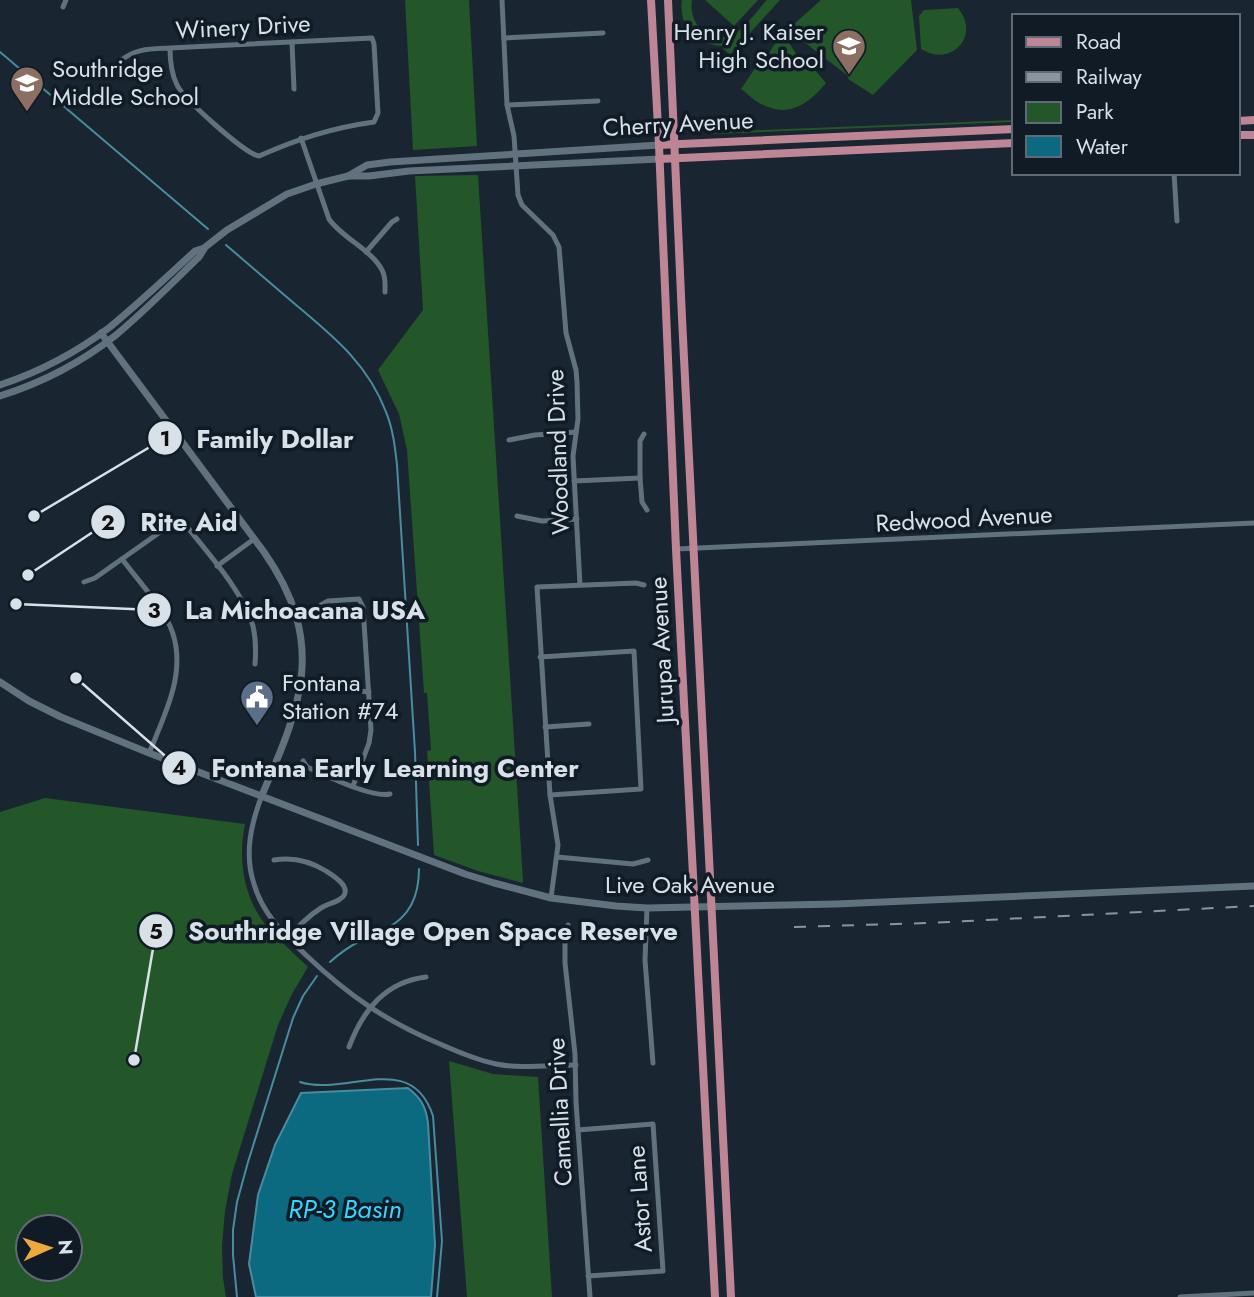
<svg xmlns="http://www.w3.org/2000/svg" width="1254" height="1297" viewBox="0 0 1254 1297" font-family="Jost,sans-serif">
<rect width="100%" height="100%" fill="#192530"/>
<!-- green -->
<g fill="#235629" fill-rule="evenodd">
<path d="M405 0H469L477 146 413 150Z"/>
<path d="M682 0H692C688 25 711 47 735 33 747 26 757 10 767 0H780L730 55 723 48 724 46C697 46 678 27 682 0Z"/>
<path d="M705 0H758L734 26Z"/>
<path d="M821 0H911L917 50 873 95 848 79V76L795 35 794 24Z"/>
<path d="M958 8C981 36 951 68 921 49L919 16 924 10Z"/>
<path d="M787 40 797 55 801 54 826 83C808 105 787 119 759 103 752 99 747 93 741 89L764 55 767 56 776 42Z"/>
<path d="M1014 120V122L713 134V132Z"/>
<path d="M478 175 523 880V883L478 871 434 855 427 751 431 750 427 693H424L407 450 399 414 378 370 423 310 415 176Z"/>
<path d="M45 798 245 824C238 858 243 896 265 924 278 940 294 953 308 967L292 994 278 1025 232 1174 225 1211 222 1246 223 1278 226 1297H0V812ZM28 1227H70V1269H28Z"/>
<path d="M449 1061 493 1074 538 1077 552 1297H467Z"/>
</g>
<!-- water -->
<path fill="#0b6980" stroke="#488d9f" stroke-width="2" d="M408 1088C421 1098 426 1107 428 1123L435 1245 431 1297H256L249 1264 258 1195 275 1145 301 1093Z"/>
<g fill="none" stroke-linecap="round" stroke-linejoin="round">
<!-- stream -->
<g stroke="#488d9f" stroke-width="2">
<path d="M0 52 208 229"/>
<path d="M226 245C249 265 273 285 296 305 334 337 368 364 386 412 393 429 395 447 397 465L415 752 418 845"/>
<path d="M330 962C340 953 350 946 362 940 370 935 379 933 387 928 411 916 419 894 419 869"/>
<path d="M300 1082C347 1097 411 1049 433 1116L442 1241 437 1297"/>
<path d="M237 1297 233 1255V1230L237 1202 248 1162 293 1018 303 996 317 976"/>
</g>
<!-- street -->
<g stroke="#62717e" stroke-width="5">
<path d="M502 0 507 105 514 136 518 195 522 205 553 235 559 247 566 333 576 370 577 382 578 419 573 456 580 585"/>
<path d="M63 7 66 0"/>
<path d="M504 38 603 33"/>
<path d="M292 42 294 89"/>
<path d="M120 61C136 48 150 49 170 48L372 38 374 44 378 113 374 122C331 128 298 139 259 156 245 154 184 99 177 85 171 73 170 61 170 48"/>
<path d="M507 105 598 101"/>
<path d="M301 138 329 219C342 238 372 250 382 270 386 277 385 285 385 292"/>
<path d="M1174 173 1177 221"/>
<path d="M366 252 392 222 397 219"/>
<path d="M644 434 640 441V478L642 502 647 510"/>
<path d="M509 440 535 435 576 432"/>
<path d="M574 481 640 478"/>
<path d="M517 516 542 521 577 519"/>
<path d="M676 549 1254 523"/>
<path d="M122 559C137 579 160 604 170 626 189 669 165 714 149 753"/>
<path d="M217 566 254 539"/>
<path d="M84 582 95 578 180 518C204 549 242 589 253 626 256 639 256 652 255 664"/>
<path d="M321 605 328 601 359 599 363 607 371 730 369 743 353 786"/>
<path d="M540 657 634 651 641 789 550 795"/>
<path d="M301 685 369 692"/>
<path d="M545 727 589 724"/>
<path d="M303 761 307 767C326 775 370 798 390 794"/>
<path d="M262 795C251 824 244 854 254 884 263 915 284 934 307 956 348 995 387 1022 440 1044 458 1052 477 1060 496 1064 521 1069 550 1065 576 1065"/>
<path d="M557 857 633 864 648 860"/>
<path d="M274 860C292 857 310 861 326 871 334 876 355 889 340 899 335 903 327 904 321 908 308 916 298 927 288 938"/>
<path d="M551 898 558 845 550 795 537 587 636 583 644 585"/>
<path d="M647 908 645 960 653 1063"/>
<path d="M568 925 565 939V963L575 1054 576 1102 590 1297"/>
<path d="M349 1047C363 1010 385 982 426 977"/>
<path d="M578 1130 653 1124 663 1271 588 1276"/>
<path d="M1180 1297 1254 1293"/>
</g>
<!-- secondary -->
<g stroke="#62717e" stroke-width="7">
<path d="M348 176 367 165 390 162 659 145"/>
<path d="M101 333 264 552C327 643 302 703 262 795"/>
<path d="M0 385C39 372 77 352 110 327 139 303 167 277 195 251L204 248 227 230 287 194 316 184 348 176H369L409 171 659 159"/>
<path d="M0 396C41 383 82 362 116 335 145 311 172 283 199 257L204 249"/>
<path d="M0 682 29 701 61 717 149 753 465 874 494 883 551 898 616 906 647 908 836 904 1254 886"/>
</g>
<!-- primary -->
<g stroke="#be8595" stroke-width="8">
<path d="M651 0 659 145 676 549 715 1297"/>
<path d="M668 0 682 318 731 1297"/>
<path d="M1238 121 1254 120"/>
<path d="M1238 135H1254"/>
<path d="M659 145 1014 129"/>
<path d="M659 159 1014 143"/>
</g>
<!-- rail -->
<path stroke="#8b959e" stroke-width="2" stroke-dasharray="12 12" stroke-linecap="butt" d="M794 927 929 923 1254 906"/>
</g>
<!-- icons -->
<defs>
<g id="school-pin" transform="scale(1.75)"><path d="M0 17L-7.5 6A9.5 9.5 0 1 1 7.5 6Z" fill="#8d6e63" stroke="#101b26"/><path d="M0-5L7-2L0 1L-7-2ZM-4 1L0 2.5L4 1V4Q0 6-4 4Z" fill="#fff"/></g>
<g id="civic-pin" transform="scale(1.75)"><path d="M0 17L-7.5 6A9.5 9.5 0 1 1 7.5 6Z" fill="#5c6f8a" stroke="#101b26"/><path d="M-.6-6.5H3V-4.5H.6V-3L4-1V1h2V6H-6V1h2V-1L-.6-3ZM-1.2 2.5V6h2.4V2.5Z" fill="#fff"/></g>
</defs>
<g fill-rule="evenodd">
<use href="#school-pin" x="849" y="46"/>
<use href="#school-pin" x="27" y="83"/>
<use href="#civic-pin" x="257" y="697"/>
</g>
<g text-anchor="middle" stroke-width="7" stroke-linejoin="round" paint-order="stroke">
<!-- street labels -->
<g font-size="24" fill="#d8e1e8" stroke="#101b26">
<text transform="translate(243 27) rotate(-3)" y="8">Winery Drive</text>
<text transform="translate(678 124) rotate(-3)" y="8">Cherry Avenue</text>
<text transform="translate(558 452) rotate(-92)" y="8">Woodland Drive</text>
<text transform="translate(964 519) rotate(-3)" y="8">Redwood Avenue</text>
<text transform="translate(662 650) rotate(-93)" y="8">Jurupa Avenue</text>
<text x="690" y="893">Live Oak Avenue</text>
<text transform="translate(560 1112) rotate(-93)" y="8">Camellia Drive</text>
<text transform="translate(640 1199) rotate(-94)" y="8">Astor Lane</text>
</g>
<!-- poi labels -->
<g font-size="24" fill="#d8e1e8" stroke="#101b26" text-anchor="start">
<text x="824" y="40" text-anchor="end">Henry J. Kaiser<tspan x="824" dy="28">High School</tspan></text>
<text x="52" y="77">Southridge<tspan x="52" dy="28">Middle School</tspan></text>
<text x="282" y="691">Fontana<tspan x="282" dy="28">Station #74</tspan></text>
</g>
<!-- water labels -->
<g font-size="26" font-style="italic" fill="#37d4ff" stroke="#101b26">
<text x="345" y="1218">RP-3 Basin</text>
</g>
</g>
<!-- callouts -->
<path fill="none" stroke="#d8e1e8" stroke-width="2.5" d="M34 516L165 438M28 575L108 522M16 604L154 610M76 678L179 768M134 1060L156 931"/>
<g fill="#d8e1e8" stroke="#101b26" stroke-width="2.5">
<circle cx="34" cy="516" r="7"/>
<circle cx="28" cy="575" r="7"/>
<circle cx="16" cy="604" r="7"/>
<circle cx="76" cy="678" r="7"/>
<circle cx="134" cy="1060" r="7"/>
<circle cx="165" cy="438" r="18"/>
<circle cx="108" cy="522" r="18"/>
<circle cx="154" cy="610" r="18"/>
<circle cx="179" cy="768" r="18"/>
<circle cx="156" cy="931" r="18"/>
</g>
<g font-size="21" text-anchor="middle" font-weight="bold" fill="#111">
<text x="165" y="446">1</text>
<text x="108" y="530">2</text>
<text x="154" y="618">3</text>
<text x="179" y="775">4</text>
<text x="156" y="939">5</text>
</g>
<g font-size="26" text-anchor="middle" font-weight="bold" fill="#d8e1e8" stroke="#101b26" stroke-width="7" stroke-linejoin="round" paint-order="stroke">
<text x="275" y="448">Family Dollar</text>
<text x="189" y="531">Rite Aid</text>
<text x="305" y="619">La Michoacana USA</text>
<text x="395" y="777">Fontana Early Learning Center</text>
<text x="433" y="940">Southridge Village Open Space Reserve</text>
</g>
<!-- legend -->
<rect x="1012" y="14" width="228" height="161" fill="#101b26" stroke="#606a74" stroke-width="2"/>
<rect x="1026" y="37" width="35" height="10" fill="#be8595" stroke="#606a74" stroke-width="2"/>
<text x="1076" y="49" font-size="21" fill="#d8e1e8">Road</text>
<rect x="1026" y="72" width="35" height="10" fill="#8b959e" stroke="#606a74" stroke-width="2"/>
<text x="1076" y="84" font-size="21" fill="#d8e1e8">Railway</text>
<rect x="1026" y="102" width="35" height="21" fill="#235629" stroke="#606a74" stroke-width="2"/>
<text x="1076" y="119" font-size="21" fill="#d8e1e8">Park</text>
<rect x="1026" y="136" width="35" height="21" fill="#0b6980" stroke="#606a74" stroke-width="2"/>
<text x="1076" y="154" font-size="21" fill="#d8e1e8">Water</text>
<!-- north arrow -->
<g transform="translate(49 1248) rotate(87)"><circle r="33" fill="#101b26" stroke="#606a74" stroke-width="2"/>
<path d="M0-5L12 26L0 18L-12 26Z" fill="#eea83c"/>
<text y="-10" font-size="19" font-weight="bold" text-anchor="middle" fill="#d8e1e8">N</text>
</g>
</svg>
